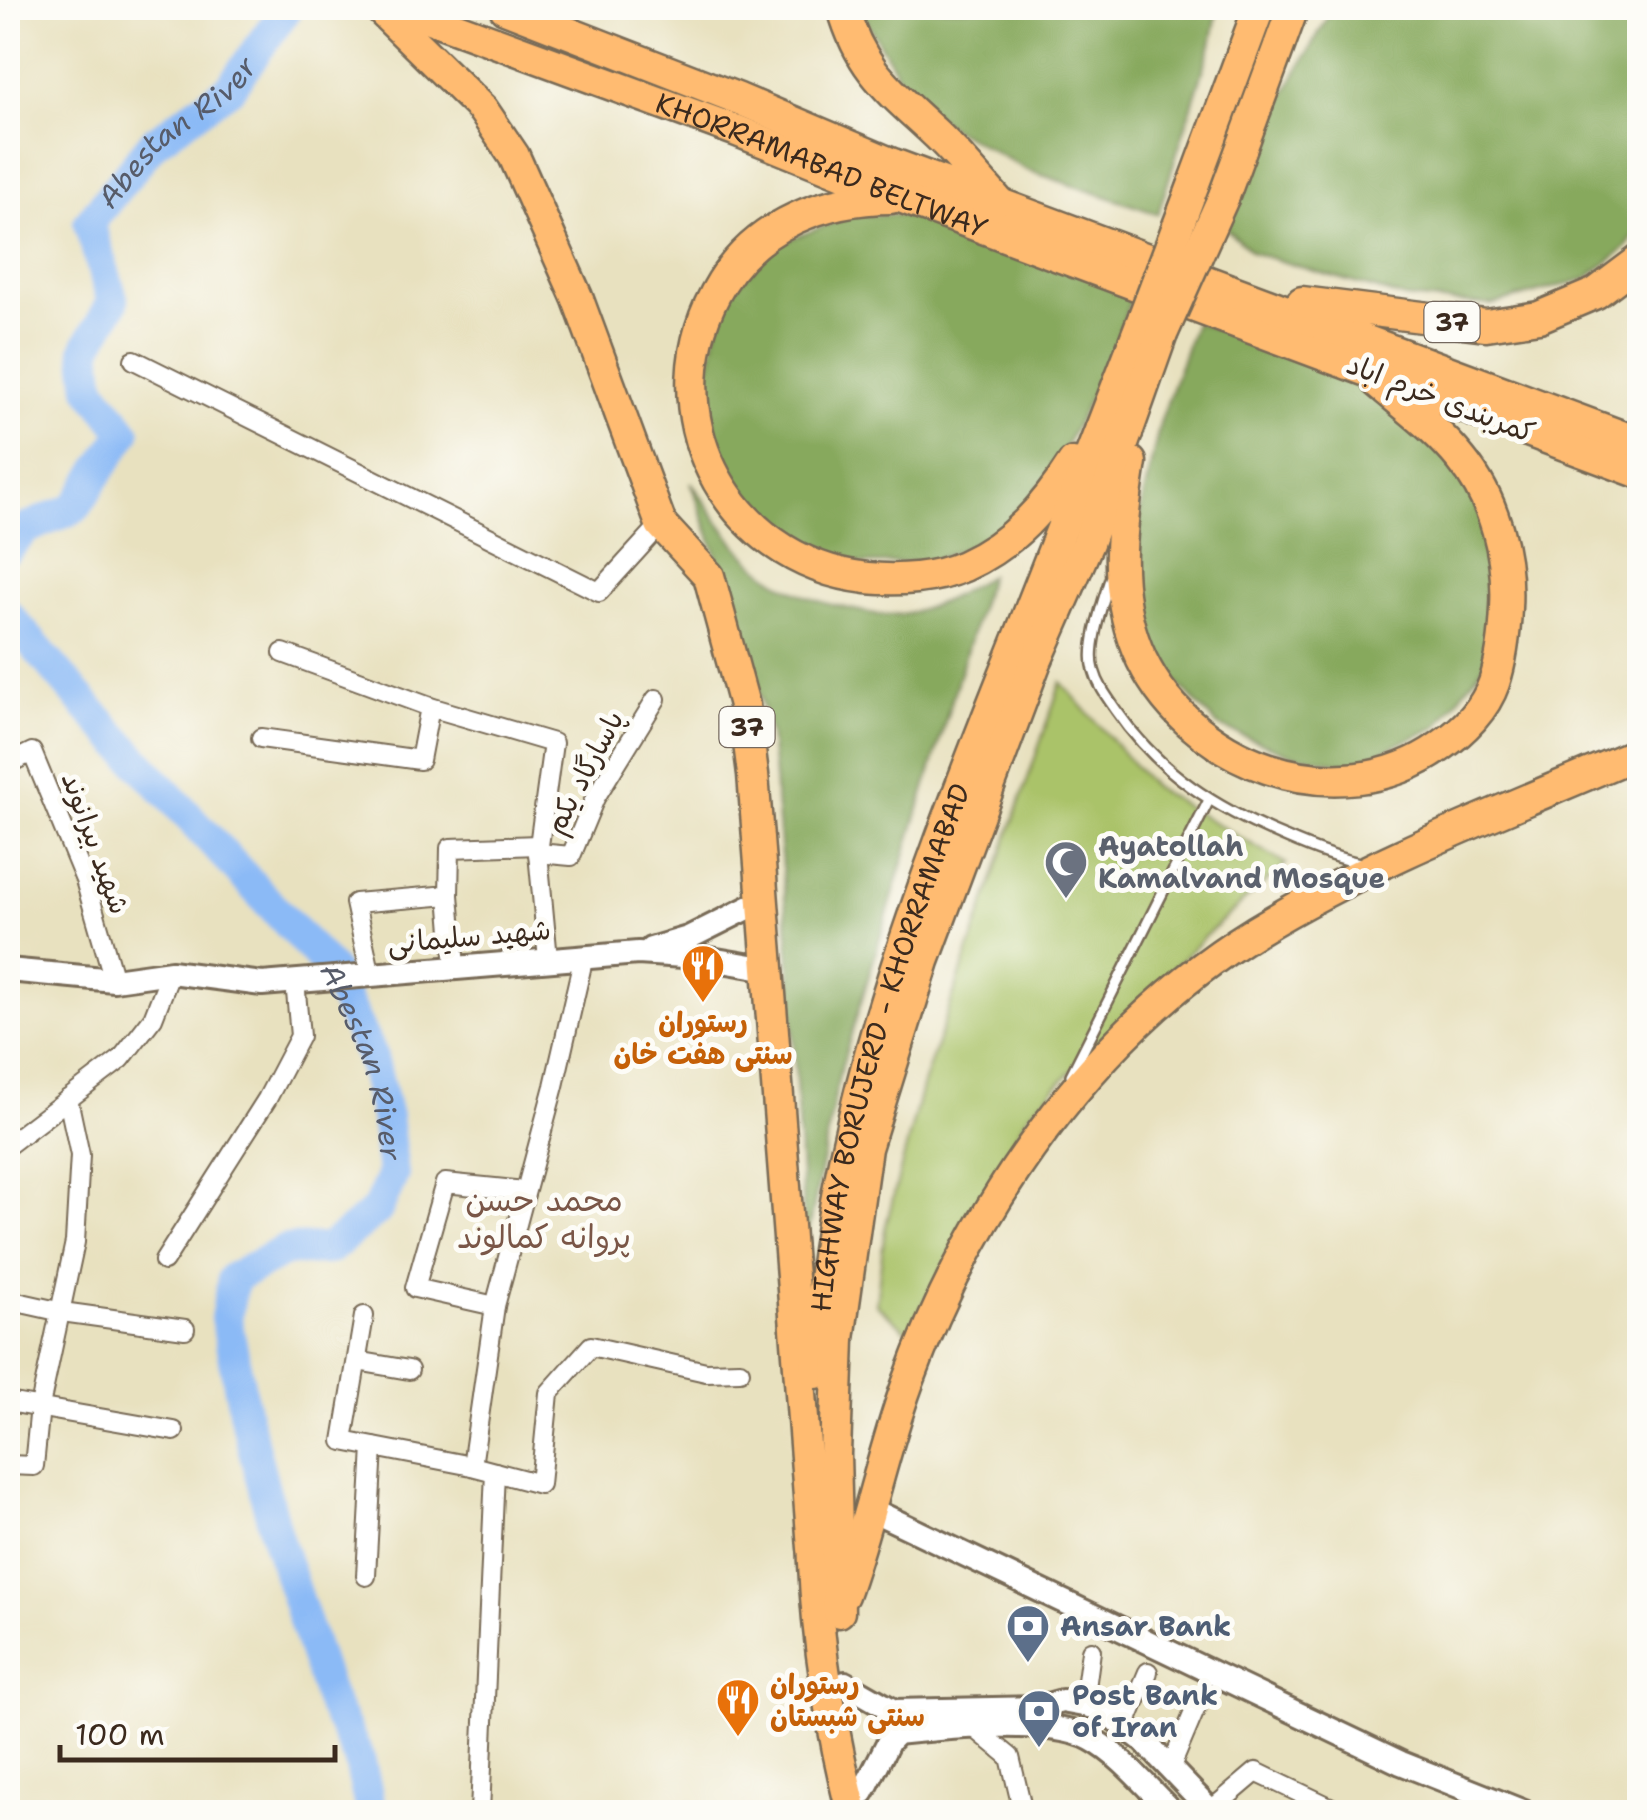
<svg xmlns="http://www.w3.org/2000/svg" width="1647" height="1820" viewBox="0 0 1647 1820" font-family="'Shantell Sans','Playpen Sans Arabic',sans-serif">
<rect width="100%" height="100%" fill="#fdfcf7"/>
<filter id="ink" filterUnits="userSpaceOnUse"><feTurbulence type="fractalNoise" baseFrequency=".01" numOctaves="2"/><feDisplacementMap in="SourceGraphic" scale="20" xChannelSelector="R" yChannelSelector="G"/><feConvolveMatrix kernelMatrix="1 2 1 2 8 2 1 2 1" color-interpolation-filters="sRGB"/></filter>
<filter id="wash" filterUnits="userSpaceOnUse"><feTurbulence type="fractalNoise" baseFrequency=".0048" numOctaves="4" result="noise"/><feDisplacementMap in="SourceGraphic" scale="40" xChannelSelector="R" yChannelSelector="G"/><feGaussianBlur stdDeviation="2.25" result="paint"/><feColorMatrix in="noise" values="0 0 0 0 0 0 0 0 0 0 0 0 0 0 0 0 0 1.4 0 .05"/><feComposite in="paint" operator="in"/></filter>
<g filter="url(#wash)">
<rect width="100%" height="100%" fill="#e8e1bf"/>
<!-- green -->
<path fill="#aac369" stroke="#727644" stroke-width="2.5" d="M1061 682 1153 787 1286 864 1206 935 1028 1115 908 1332 876 1304 885 1229 922 1087Z"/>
<!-- forest -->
<g fill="#87a95d" stroke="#616a3e" stroke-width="2.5">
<path d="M859 8H1218L1211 45 1158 214 1027 170 947 125 907 91Z"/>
<path d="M1333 8H1639V228L1626 248 1585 279 1491 305 1405 298 1253 253 1223 226 1267 125Z"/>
<path d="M853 215H922L1134 289 1116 345 1057 463 1020 511 994 536 930 562 854 564 812 550 752 508 720 458 706 383 723 300 777 244Z"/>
<path d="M1195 322 1283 351 1385 397 1454 460 1491 534 1497 602 1487 661 1437 727 1351 765 1290 754 1218 726 1169 674 1153 641 1139 588V517L1160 423Z"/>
<path d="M691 482C735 546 761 590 842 607 856 610 873 615 888 615 924 615 959 594 989 576L839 1075 805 1251 788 933 770 734 745 636Z"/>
</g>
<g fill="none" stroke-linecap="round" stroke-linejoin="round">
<!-- river -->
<g stroke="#8bbaf6" stroke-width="32">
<path id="s1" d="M8 548 25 529 75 508 125 432 91 388 86 349 113 302 89 223 154 142 230 88 287 8"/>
<path id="s2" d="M8 615 90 710 331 970 372 1058 386 1116 393 1174 377 1210 329 1249 286 1250 233 1278 226 1318 245 1415 276 1535 330 1700 359 1758 371 1812"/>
</g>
</g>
</g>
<g filter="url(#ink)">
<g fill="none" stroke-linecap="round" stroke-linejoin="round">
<!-- service casing -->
<g stroke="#786a56" stroke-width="14">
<g id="service">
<path d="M1110 579C1103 602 1087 647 1094 670 1098 685 1107 697 1116 710 1159 773 1217 809 1287 838 1310 848 1335 858 1360 863"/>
<path d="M1071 1075 1209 800"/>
</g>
</g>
<!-- minor casing -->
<g stroke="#786a56" stroke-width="22">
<g id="minor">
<path d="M134 360 599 592 661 524"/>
<path d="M283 653 430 707 553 743 538 853"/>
<path d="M261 738 420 760 430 707"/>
<path d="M8 764 32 752 85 880 114 980"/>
<path d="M449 895 455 967"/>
<path d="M548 959 538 853 571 856 595 798 656 699"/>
<path d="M371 976 355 903 449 895 450 848 538 845"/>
<path d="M8 1145 121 1059 153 1018 171 972"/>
<path d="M164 1261 267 1099 300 1036 295 981"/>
<path d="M8 1300 62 1312 185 1329"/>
<path d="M495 1306 415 1288 445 1183 525 1191"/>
<path d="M364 1316 343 1441 472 1466 540 1484 549 1393 591 1346 706 1372 740 1371"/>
<path d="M357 1361 409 1370"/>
<path d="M8 1402 174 1431"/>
<path d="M8 1465 34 1466 40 1406 75 1242 80 1155 68 1099"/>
<path d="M472 1466 495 1306 554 1086 584 956"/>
<path d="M366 1576 373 1447"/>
<path d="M1084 1703 1091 1651"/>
<path d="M1125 1727 1148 1672"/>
<path d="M976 1729 1010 1757 1023 1812"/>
<path d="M1170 1769 1200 1698"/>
<path d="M1210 1811 1256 1772 1340 1812"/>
<path d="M480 1812 495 1472"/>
</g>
</g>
<!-- tertiary casing -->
<g stroke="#786a56" stroke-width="28">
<g id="tertiary">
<path d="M651 949 688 938 764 900"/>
<path d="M8 970 114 980 171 972 262 984 638 953 699 957 769 969"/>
<path d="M872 1510 1401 1763 1524 1812"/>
<path d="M845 1683 894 1711 1037 1708 1062 1701 1100 1708 1144 1741 1212 1812"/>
<path d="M863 1792 889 1741 897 1733C945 1728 1049 1717 1091 1739 1121 1755 1148 1789 1172 1812"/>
</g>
</g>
<!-- trunk casing -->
<g stroke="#786a56" stroke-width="35">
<g id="trunk">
<path d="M379 8 483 110 514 156 577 297 661 524 709 576 744 705 753 774 813 1548"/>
<path id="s3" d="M402 8 735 130 903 198 1640 473"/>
<path d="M505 8 739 99 893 164 1640 443"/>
<path d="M843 8C860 69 889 90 933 131 956 152 976 177 997 200"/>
<path d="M1193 186 1259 8"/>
<path d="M1224 196 1293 8"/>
<path d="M891 198C825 198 758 224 722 282 646 405 723 562 867 578 898 581 935 579 964 566 1013 544 1045 507 1073 463"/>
<path d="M1302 302 1486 325 1539 317 1596 293 1640 260"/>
<path d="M1131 462C1121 525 1112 587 1137 649 1184 764 1338 820 1441 746 1463 731 1485 709 1494 683 1502 659 1505 633 1506 608 1509 556 1495 500 1461 459 1438 430 1405 406 1377 382"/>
<path id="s4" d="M816 1373C827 1129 915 900 1004 675 1052 556 1098 436 1144 316"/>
<path d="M813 1529C814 1624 829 1720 852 1812"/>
<path d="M843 1595C868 1527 882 1454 907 1385 971 1208 1093 1031 1256 931 1376 858 1511 808 1640 752"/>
<path d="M839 1612 835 1454 839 1339 866 1148 924 961 1035 664 1088 543 1162 334"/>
</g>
</g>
<!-- service -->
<use href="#service" stroke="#fff" stroke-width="9"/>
<!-- minor -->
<use href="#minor" stroke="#fff" stroke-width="18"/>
<!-- tertiary -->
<use href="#tertiary" stroke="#fff" stroke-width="22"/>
<!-- trunk -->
<use href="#trunk" stroke="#ffbb71" stroke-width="30"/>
<!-- trunk-bridge casing -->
<g stroke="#786a56" stroke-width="35" stroke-linecap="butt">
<g id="trunk-bridge">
<path d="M1144 316 1193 186"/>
<path d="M1162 334 1224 196"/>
</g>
</g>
<!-- trunk-bridge -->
<use href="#trunk-bridge" stroke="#ffbb71" stroke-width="30"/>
</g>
</g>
<!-- icons -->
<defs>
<g id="mosque-pin" transform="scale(2.25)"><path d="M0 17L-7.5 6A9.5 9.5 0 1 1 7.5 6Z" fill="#6b7280" stroke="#fdfcf7"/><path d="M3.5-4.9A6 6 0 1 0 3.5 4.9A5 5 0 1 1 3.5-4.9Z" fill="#fff"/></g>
<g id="restaurant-pin" transform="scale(2.25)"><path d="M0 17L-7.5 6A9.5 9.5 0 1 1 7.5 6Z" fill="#e8710a" stroke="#fdfcf7"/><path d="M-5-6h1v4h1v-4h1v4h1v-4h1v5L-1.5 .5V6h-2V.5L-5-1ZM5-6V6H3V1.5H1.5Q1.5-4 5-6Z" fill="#fff"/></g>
<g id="bank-pin" transform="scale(2.25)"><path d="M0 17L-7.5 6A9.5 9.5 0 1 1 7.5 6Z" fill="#5c6f8a" stroke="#fdfcf7"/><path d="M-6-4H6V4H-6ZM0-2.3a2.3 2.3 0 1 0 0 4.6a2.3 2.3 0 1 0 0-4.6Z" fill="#fff"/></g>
</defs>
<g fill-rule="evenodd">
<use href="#mosque-pin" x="1066" y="862"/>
<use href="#restaurant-pin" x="703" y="966"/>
<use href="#bank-pin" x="1028" y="1626"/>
<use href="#restaurant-pin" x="738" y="1700"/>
<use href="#bank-pin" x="1039" y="1711"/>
</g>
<g text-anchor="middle" stroke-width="10" stroke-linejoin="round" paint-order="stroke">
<!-- shield labels -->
<g fill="#fdfcf7" stroke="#75695f" stroke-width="2.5">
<rect x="1424.5" y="302" width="55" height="40" rx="8"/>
<rect x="719.5" y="707" width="55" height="40" rx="8"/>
</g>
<g font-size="25" font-weight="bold" fill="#3b2a1e">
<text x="1452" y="331">37</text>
<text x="747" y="736">37</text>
</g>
<!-- street labels -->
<g font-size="28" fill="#3b2a1e" stroke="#fdfcf7">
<text dy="10" stroke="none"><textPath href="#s3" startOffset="448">KHORRAMABAD BELTWAY</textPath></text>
<text transform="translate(1441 398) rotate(21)" y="10">کمربندی خرم اباد</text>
<text transform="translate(584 772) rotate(-62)" y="10">پاسارگاد یکم</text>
<text transform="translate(96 843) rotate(70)" y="10">شهید بیرانوند</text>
<text transform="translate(469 936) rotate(-5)" y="10">شهید سلیمانی</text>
<text dy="10" stroke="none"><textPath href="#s4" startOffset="335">HIGHWAY BORUJERD - KHORRAMABAD</textPath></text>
</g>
<!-- worship labels -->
<g font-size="28" font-weight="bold" fill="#5b616d" stroke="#fdfcf7" text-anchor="start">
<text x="1098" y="856">Ayatollah<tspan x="1098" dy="32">Kamalvand Mosque</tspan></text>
</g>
<!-- food labels -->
<g font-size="28" font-weight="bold" fill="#c56008" stroke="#fdfcf7">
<text x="703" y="1032">رستوران<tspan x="703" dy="32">سنتی هفت خان</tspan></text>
<text x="770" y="1694" text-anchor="start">رستوران<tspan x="770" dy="32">سنتی شبستان</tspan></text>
</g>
<!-- service labels -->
<g font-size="28" font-weight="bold" fill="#4e5e75" stroke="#fdfcf7" text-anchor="start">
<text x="1060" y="1636">Ansar Bank</text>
<text x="1072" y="1705">Post Bank<tspan x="1072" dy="32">of Iran</tspan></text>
</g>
<!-- water labels -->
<g font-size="30" font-style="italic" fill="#575c6a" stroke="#fdfcf7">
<text dy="10" stroke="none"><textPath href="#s1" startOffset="530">Abestan River</textPath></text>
<text dy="10" stroke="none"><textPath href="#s2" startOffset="578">Abestan River</textPath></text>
</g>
<!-- quarter labels -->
<g font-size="32" fill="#7a5647" stroke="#fdfcf7">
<text x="544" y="1211">محمد حسن<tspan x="544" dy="37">پروانه کمالوند</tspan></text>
</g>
</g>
<!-- margin -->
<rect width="1647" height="1820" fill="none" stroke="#fdfcf7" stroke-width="40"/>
<!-- scale -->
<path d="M60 1745v15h275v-15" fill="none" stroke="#3b2a1e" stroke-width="5"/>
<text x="75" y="1745" font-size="30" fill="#3b2a1e" stroke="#fdfcf7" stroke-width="8" paint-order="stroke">100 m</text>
</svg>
